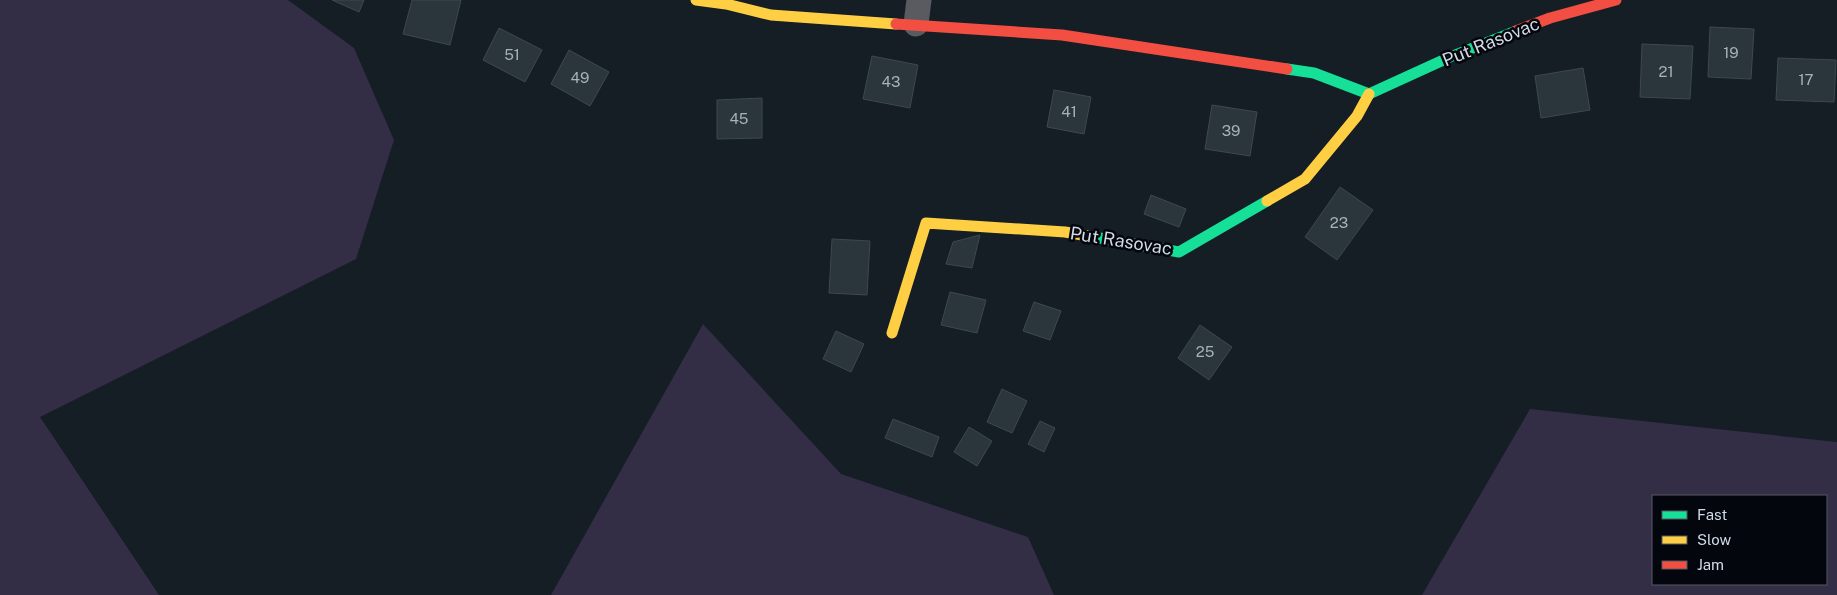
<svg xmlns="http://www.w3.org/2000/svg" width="1837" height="595" viewBox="0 0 1837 595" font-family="'Public Sans',sans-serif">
<rect width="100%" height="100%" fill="#151d25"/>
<!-- green -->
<g fill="#332d46" fill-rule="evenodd">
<path d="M0 0H288L354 48 394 140 356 259 40 417 159 595H0Z"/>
<path d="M703 324 841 474 1028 537 1054 595H551Z"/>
<path d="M1530 409 1837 442V595H1422ZM1653 496H1826V584H1653Z"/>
</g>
<!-- building -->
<g fill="#2b353c" stroke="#3f484e">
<path d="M332 0H364L359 12Z"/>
<path d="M412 0H461L450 45 403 34Z"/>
<path d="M1710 27 1754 29 1751 79 1708 77Z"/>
<path d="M499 28 542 50 525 82 483 60Z"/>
<path d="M1642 44 1693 46 1690 99 1640 97Z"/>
<path d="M569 50 609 72 590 106 551 84Z"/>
<path d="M872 56 918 65 910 108 863 99Z"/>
<path d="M1778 58 1836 60 1834 102 1776 100Z"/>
<path d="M1583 68 1590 110 1541 118 1535 76Z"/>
<path d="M1054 90 1091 97 1084 134 1047 127Z"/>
<path d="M762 98V138L717 139V100Z"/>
<path d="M1212 105 1257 112 1250 156 1205 149Z"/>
<path d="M1340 187 1373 210 1337 260 1305 237Z"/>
<path d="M1151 195 1186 209 1179 227 1144 214Z"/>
<path d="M980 235 972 268 946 264 953 242Z"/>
<path d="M832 239 870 241 867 295 829 293Z"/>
<path d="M950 292 986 300 977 333 941 325Z"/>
<path d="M1034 302 1061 311 1050 340 1023 331Z"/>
<path d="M1200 325 1232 347 1209 380 1178 358Z"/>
<path d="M836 331 864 344 851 372 823 359Z"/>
<path d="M1002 389 1027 401 1012 433 987 422Z"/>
<path d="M893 419 939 437 932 457 885 438Z"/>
<path d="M1040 421 1055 428 1044 452 1028 444Z"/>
<path d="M969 427 992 441 977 466 954 452Z"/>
</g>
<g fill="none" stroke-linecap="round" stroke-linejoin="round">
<!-- street -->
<path stroke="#595b60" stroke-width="25" d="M916 24 919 0"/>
<!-- fast -->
<g stroke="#16e098" stroke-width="11">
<path d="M1287 69 1314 73 1369 94 1450 57 1516 31"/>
<path d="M1088 236 1179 252 1267 201"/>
</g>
<!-- slow -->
<g stroke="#ffcf43" stroke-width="11">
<path d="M696 0 726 4 771 15 896 24"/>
<path d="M1267 201 1305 179 1357 116 1369 94"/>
<path d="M892 333 926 223 1065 232 1088 236"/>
</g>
<!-- jam -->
<g stroke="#f24e42" stroke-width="11">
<path d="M896 24 1062 35 1287 69"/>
<path d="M1516 31 1550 18 1616 0"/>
</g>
</g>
<g text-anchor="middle" stroke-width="5" stroke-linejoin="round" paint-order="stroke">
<!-- number labels -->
<g font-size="15" fill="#a8b1bc">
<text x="1731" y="58">19</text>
<text x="512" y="60">51</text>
<text x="1666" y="77">21</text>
<text x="580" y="83">49</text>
<text x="1806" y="85">17</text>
<text x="891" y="87">43</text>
<text x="1069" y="117">41</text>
<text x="739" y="124">45</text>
<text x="1231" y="136">39</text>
<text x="1339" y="228">23</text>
<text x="1205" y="357">25</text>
</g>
<!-- street labels -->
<g font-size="18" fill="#d1dae6" stroke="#03060d">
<text transform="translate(1491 42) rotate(-22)" y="6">Put Rasovac</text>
<text transform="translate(1121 241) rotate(9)" y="6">Put Rasovac</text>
</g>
</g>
<!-- legend -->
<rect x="1652" y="495" width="175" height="90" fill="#03060d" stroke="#555b64"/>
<rect x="1662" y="511" width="25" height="8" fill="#16e098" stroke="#555b64"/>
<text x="1697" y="520" font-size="15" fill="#d1dae6">Fast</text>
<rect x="1662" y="536" width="25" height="8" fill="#ffcf43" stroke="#555b64"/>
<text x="1697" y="545" font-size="15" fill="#d1dae6">Slow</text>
<rect x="1662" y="561" width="25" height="8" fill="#f24e42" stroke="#555b64"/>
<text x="1697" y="570" font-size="15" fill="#d1dae6">Jam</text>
</svg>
